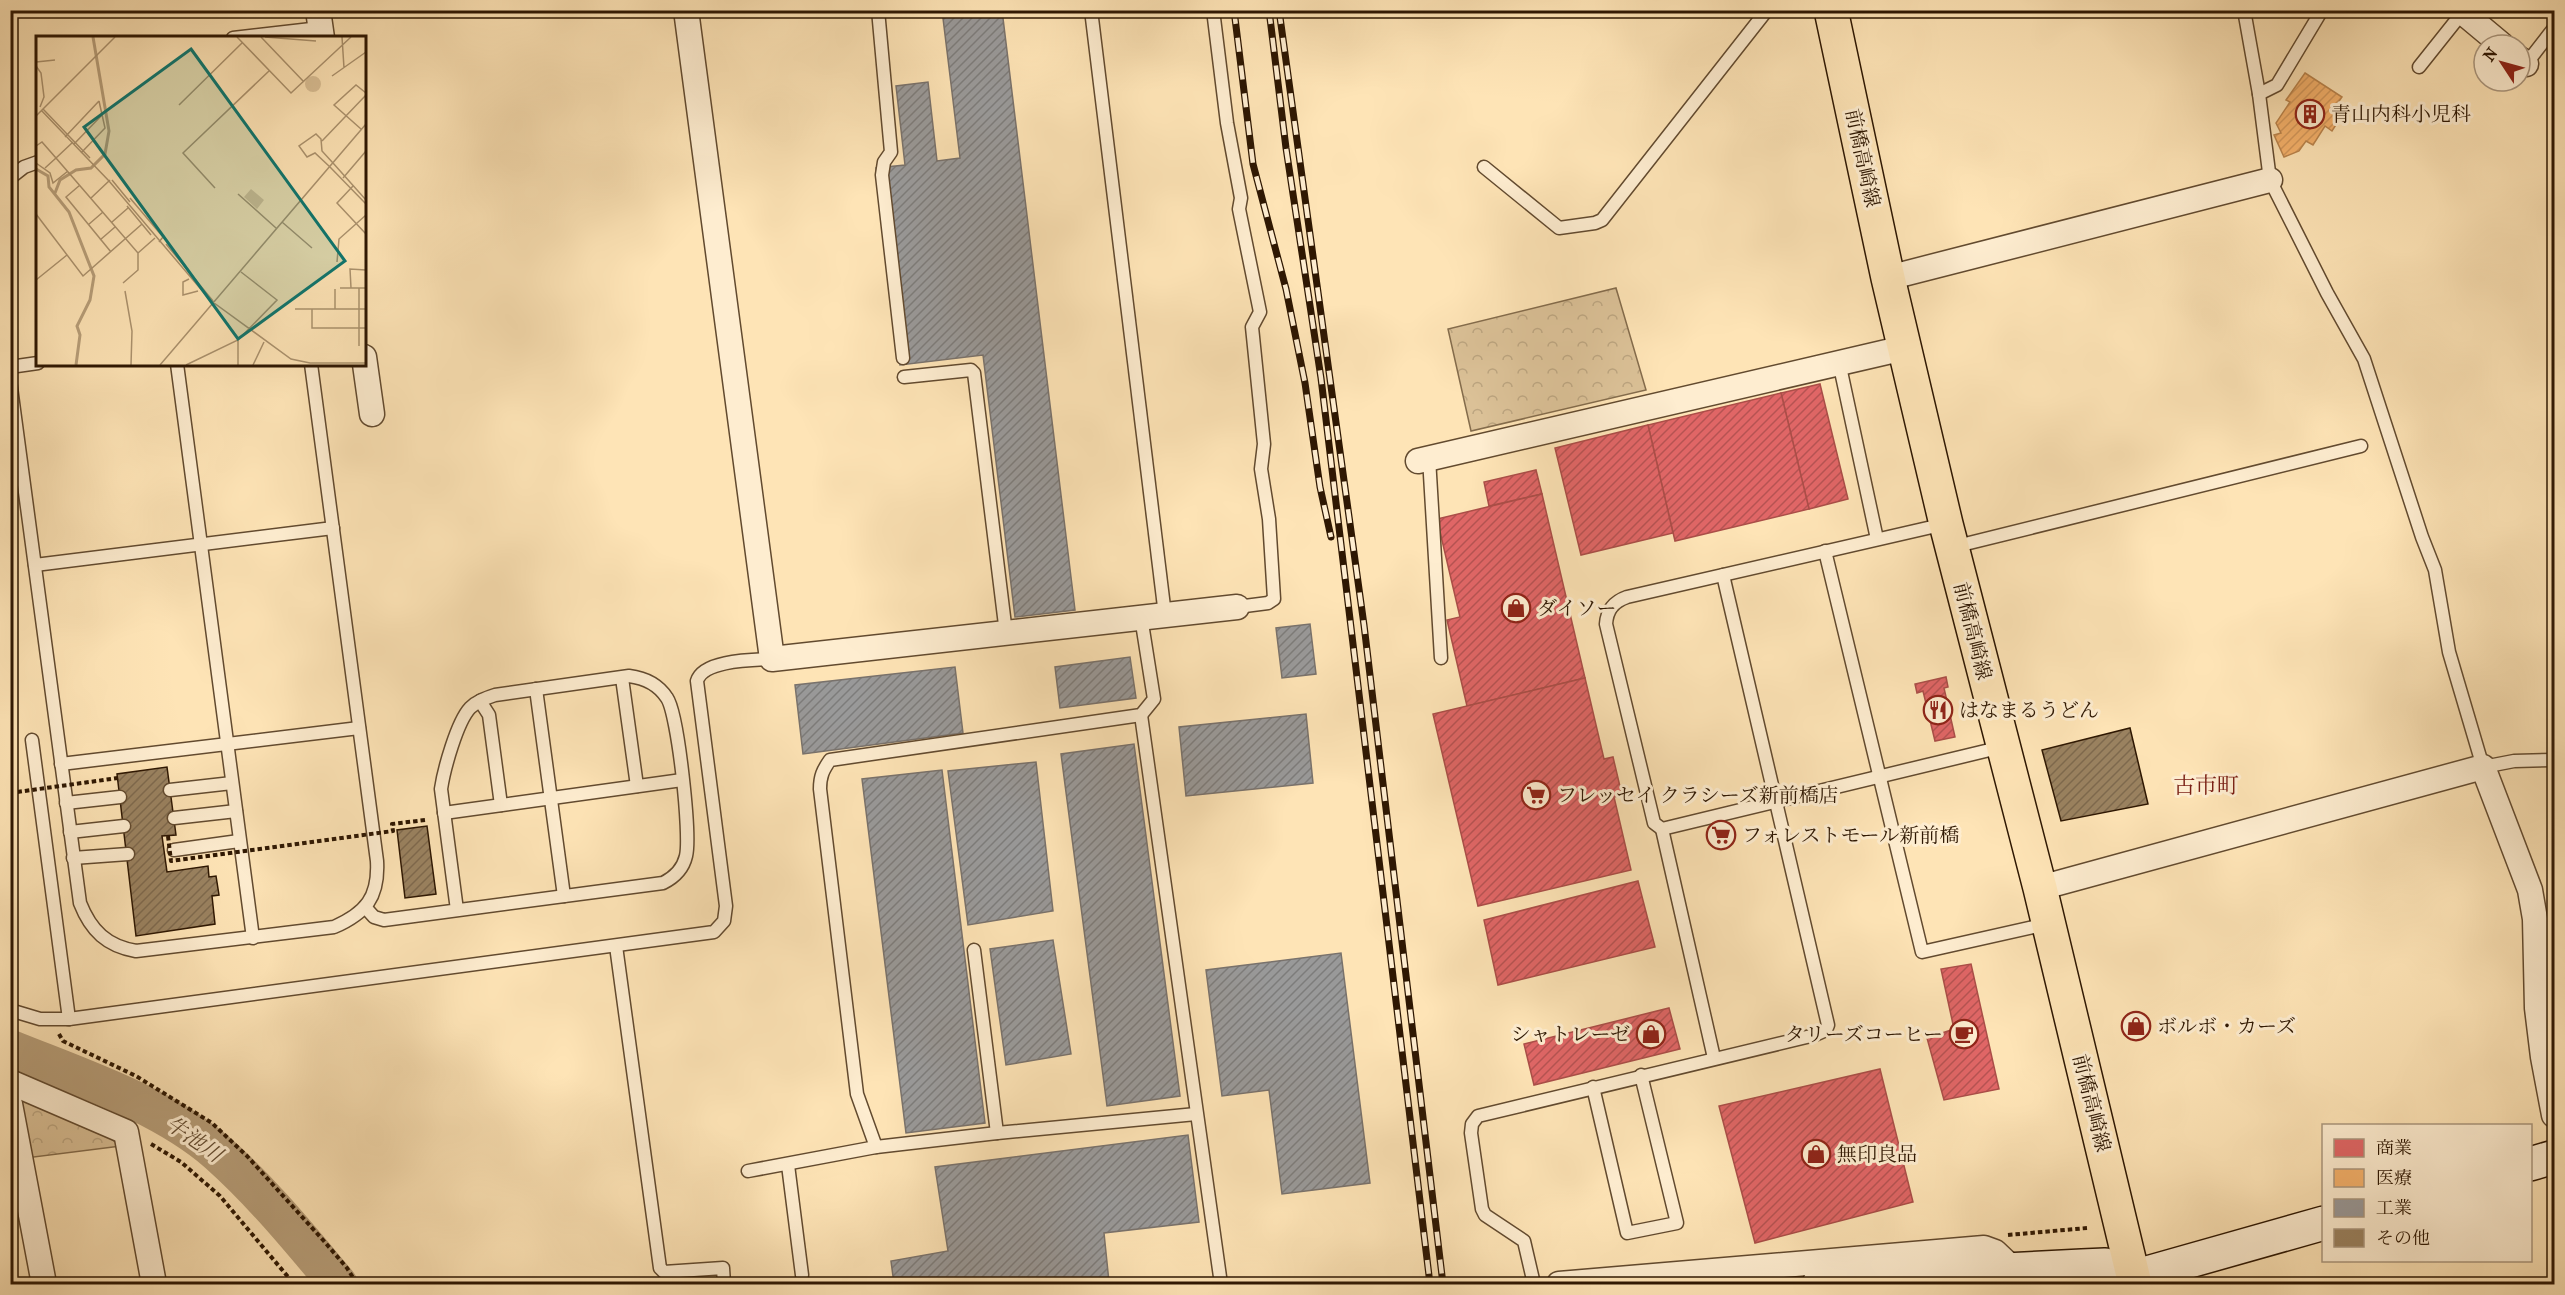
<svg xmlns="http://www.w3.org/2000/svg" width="2565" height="1295" viewBox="0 0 2565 1295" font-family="'IM FELL French Canon','Noto Serif JP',serif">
<defs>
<pattern id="park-crowns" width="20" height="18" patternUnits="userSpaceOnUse" patternTransform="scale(1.5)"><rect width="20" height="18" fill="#dbc197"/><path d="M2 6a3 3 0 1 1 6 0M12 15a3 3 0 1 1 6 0" fill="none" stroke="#bca580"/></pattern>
<pattern id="shops-hatch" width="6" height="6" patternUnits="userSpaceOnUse" patternTransform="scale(1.5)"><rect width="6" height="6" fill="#e06666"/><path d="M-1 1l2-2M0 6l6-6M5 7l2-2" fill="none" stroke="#b65352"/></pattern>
<pattern id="health-hatch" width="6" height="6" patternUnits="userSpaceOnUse" patternTransform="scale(1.5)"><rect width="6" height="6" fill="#f6b26b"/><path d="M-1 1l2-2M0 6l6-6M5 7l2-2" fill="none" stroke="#d3985b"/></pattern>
<pattern id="industry-hatch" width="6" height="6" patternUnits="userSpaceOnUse" patternTransform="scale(1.5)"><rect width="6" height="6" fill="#999"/><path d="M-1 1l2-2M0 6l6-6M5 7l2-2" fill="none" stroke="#7d7c7b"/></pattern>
<pattern id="building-hatch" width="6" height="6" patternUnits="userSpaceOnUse" patternTransform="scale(1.5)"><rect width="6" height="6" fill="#9a8260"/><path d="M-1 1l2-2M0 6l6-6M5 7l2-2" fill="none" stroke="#7e694d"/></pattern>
</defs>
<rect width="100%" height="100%" fill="#fee4b6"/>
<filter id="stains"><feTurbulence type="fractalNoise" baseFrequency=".00333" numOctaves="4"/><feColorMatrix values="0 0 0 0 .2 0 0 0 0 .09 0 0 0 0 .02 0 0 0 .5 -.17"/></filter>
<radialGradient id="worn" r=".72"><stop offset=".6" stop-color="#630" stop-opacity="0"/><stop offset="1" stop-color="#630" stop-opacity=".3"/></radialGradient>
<!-- park -->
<g fill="url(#park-crowns)" stroke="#846c4c" stroke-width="1.5">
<path d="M1616 288 1646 390 1471 431 1448 329Z"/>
<path d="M13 1097 89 1123 121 1146 26 1158Z"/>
</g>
<!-- shops -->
<g fill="url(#shops-hatch)" stroke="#ab4e48" stroke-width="1.5">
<path d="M1820 384 1848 499 1809 509 1781 393Z"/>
<path d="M1781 393 1809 509 1675 541 1648 425Z"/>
<path d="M1648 425 1673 533 1581 555 1555 448Z"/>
<path d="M1536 470 1542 494 1489 506 1484 482Z"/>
<path d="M1542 494 1585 678 1467 706 1447 620 1460 617 1437 519Z"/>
<path d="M1946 677 1948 687 1944 688 1955 737 1935 741 1923 691 1917 693 1915 684Z"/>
<path d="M1585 678 1604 759 1613 757 1622 795 1614 797 1631 870 1478 906 1433 714Z"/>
<path d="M1638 881 1655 947 1498 985 1484 920Z"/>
<path d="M1971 964 1999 1089 1944 1100 1927 1038 1954 1029 1941 969Z"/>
<path d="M1669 1008 1680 1049 1534 1085 1524 1044Z"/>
<path d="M1880 1069 1913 1202 1755 1243 1719 1106Z"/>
</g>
<!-- health -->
<path fill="url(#health-hatch)" stroke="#ba844c" stroke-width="1.5" d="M2305 73 2342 97 2332 111 2341 117 2332 131 2325 126 2313 145 2306 141 2299 151 2284 157 2274 135 2281 133 2276 123 2290 102 2286 100Z"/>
<!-- industry -->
<g fill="url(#industry-hatch)" stroke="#79726c" stroke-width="1.5">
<path d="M942 10H1002L1075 610 1015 617 983 355 900 365 876 168 905 165 896 86 928 82 937 161 960 158Z"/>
<path d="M1310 624 1316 674 1282 678 1276 628Z"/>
<path d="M1130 657 1136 698 1060 708 1055 667Z"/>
<path d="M955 667 963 733 803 754 795 685Z"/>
<path d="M1306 714 1313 783 1186 796 1179 727Z"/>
<path d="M1134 744 1180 1096 1107 1106 1061 754Z"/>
<path d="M1036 762 1053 911 968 925 948 771Z"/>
<path d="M942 770 985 1123 906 1133 862 779Z"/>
<path d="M1053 940 1071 1054 1006 1065 990 949Z"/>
<path d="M1341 953 1370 1183 1282 1194 1269 1090 1222 1096 1206 970Z"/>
<path d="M1188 1135 1199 1222 1104 1233 1109 1282 1081 1284H894L891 1261 948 1251 935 1167Z"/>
</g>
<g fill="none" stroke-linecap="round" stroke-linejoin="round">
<!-- river -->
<path stroke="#b79e79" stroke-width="39" d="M10 1049C79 1077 162 1104 218 1153 263 1193 300 1239 338 1284"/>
</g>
<!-- building -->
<g fill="url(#building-hatch)" stroke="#2e1702" stroke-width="1.5">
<path d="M2130 728 2148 804 2061 821 2042 750Z"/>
<path d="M167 767 176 835 162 836 167 872 208 866 209 877 216 876 219 895 212 896 215 924 136 936 117 774Z"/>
<path d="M427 826 436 894 405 898 397 830Z"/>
</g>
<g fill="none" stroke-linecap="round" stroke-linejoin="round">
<!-- lane casing -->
<g stroke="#624a2f" stroke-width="15">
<g id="lane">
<path d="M878 10 891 152 884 162 882 175 903 358"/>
<path d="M1091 10 1165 615"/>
<path d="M1213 10 1227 123 1241 198 1239 209 1260 312 1252 327 1264 444 1261 469 1269 519 1274 599 1268 603 1237 607"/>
<path d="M2244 10 2259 94 2270 180 2327 293 2364 359 2422 537 2435 570 2449 652 2483 767 2514 761 2554 760"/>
<path d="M233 38 320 28"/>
<path d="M2526 64 2554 28"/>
<path d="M2419 67 2462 13"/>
<path d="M2259 94 2277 85 2322 10"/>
<path d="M1484 167 1559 228 1595 223 1602 220 1767 10"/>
<path d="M10 178 24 167 38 162"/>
<path d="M1839 362 1877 539"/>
<path d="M177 364 253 938"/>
<path d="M10 367 38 363"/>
<path d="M904 377 971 370 974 373 1006 633"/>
<path d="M10 380 80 903C91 931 107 946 136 951L334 927C366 913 379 897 377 861L311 364"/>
<path d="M1429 458 1441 658"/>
<path d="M1945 524 1627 597C1613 602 1607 610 1606 624L1649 802 1654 823 1662 829 2002 747"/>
<path d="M1953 547 2361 446"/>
<path d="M1825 551 1922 952 2047 924"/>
<path d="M35 565 333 528"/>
<path d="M622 678 637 786"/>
<path d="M536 689 564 896"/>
<path d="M480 701 489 715 501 805"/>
<path d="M1141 715 1221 1284"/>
<path d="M32 740 69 1019"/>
<path d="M61 764 359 728"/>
<path d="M170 790 232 783"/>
<path d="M66 803 120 797"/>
<path d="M444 813 682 780"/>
<path d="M174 818 236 811"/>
<path d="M1662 829 1714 1058"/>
<path d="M70 832 124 826"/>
<path d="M174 850 239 841"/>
<path d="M73 858 128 854"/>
<path d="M365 907 374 917 384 920 663 883C675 877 683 869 686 856 691 835 678 714 667 698 658 684 645 678 629 676L495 695C486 698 477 701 470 708 457 722 444 769 441 789L457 910"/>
<path d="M616 946 660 1268 664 1272 723 1268 724 1284"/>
<path d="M974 950 997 1133"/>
<path d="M10 1010 40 1019H69L714 932 724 921 726 906 697 681C703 660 752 660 772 659"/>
<path d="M1593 1087 1627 1233 1677 1223 1641 1075"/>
<path d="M876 1147 857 1094 820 789C820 776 823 770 830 760L1141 715 1154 699 1141 617"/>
<path d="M788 1165 802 1275"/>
<path d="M748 1171 876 1147 997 1133 1196 1114"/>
<path d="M1534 1284 1524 1241 1485 1215 1482 1209 1471 1133 1472 1124 1478 1116 1815 1035 1826 1030 1828 1025 1723 575"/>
</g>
</g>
<!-- street casing -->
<g stroke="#624a2f" stroke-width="27">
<g id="street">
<path d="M318 10 322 38"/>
<path d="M686 10 772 659 1237 607"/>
<path d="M2460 10 2502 45"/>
<path d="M2520 59 2526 64"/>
<path d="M1888 278 2270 180"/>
<path d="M364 357 372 414"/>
<path d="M1418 461 1904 348"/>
<path d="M2040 888 2483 767 2530 890 2535 919 2537 1008 2543 1057 2554 1115"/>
<path d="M10 1082 126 1132 154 1284"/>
<path d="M10 1104 44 1284"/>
<path d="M1559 1284 1984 1248 1995 1252 2014 1270"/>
</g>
</g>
<!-- secondary casing -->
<g stroke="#2e1702" stroke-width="36">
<g id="secondary">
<path d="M2530 1164 2554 1157"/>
<path d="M2112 1283 2324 1223"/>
<path d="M1819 1284 1985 1271 2082 1266 2105 1265 2134 1277"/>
</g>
</g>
<!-- primary casing -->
<g stroke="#2e1702" stroke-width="36">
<path id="primary" d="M1831 10 1888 278 1946 524 2040 888 2135 1284"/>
</g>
<!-- path -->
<g stroke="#2e1702" stroke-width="4" stroke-dasharray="4.5 3" stroke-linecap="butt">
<path d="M59 1034 63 1041 136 1076 212 1123 247 1156 323 1240 347 1268 357 1284"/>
<path d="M151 1144 181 1162 220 1196 294 1284"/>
<path d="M2008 1235 2087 1228"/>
<path d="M1372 1284 1401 1282"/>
</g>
<!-- lane -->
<use href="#lane" stroke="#feedd0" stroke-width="12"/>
<!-- street -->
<use href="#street" stroke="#feedd0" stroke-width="24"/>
<!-- secondary -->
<use href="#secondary" stroke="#feedd0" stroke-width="33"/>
<!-- primary -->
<use href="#primary" stroke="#fee4b6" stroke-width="33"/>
<!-- rail casing -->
<g stroke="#2e1702" stroke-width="7">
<g id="rail">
<path d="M1234 10 1253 164 1286 289 1305 383 1320 487 1331 537"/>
<path d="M1269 10 1286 148 1321 378 1430 1284"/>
<path d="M1279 10 1364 625 1443 1284"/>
</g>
</g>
<!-- rail -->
<use href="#rail" stroke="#feedd0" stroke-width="4.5" stroke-dasharray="14" stroke-linecap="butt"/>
<!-- path-bridge -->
<g stroke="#2e1702" stroke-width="4" stroke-dasharray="4.5 3" stroke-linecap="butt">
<path d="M10 793 118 778"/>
<path d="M168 836 171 861 393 831 392 824 425 820"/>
</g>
</g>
<!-- icons -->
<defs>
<g id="building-ring" transform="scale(1.5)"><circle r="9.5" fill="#feedd0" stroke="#8f2418" stroke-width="1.5"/><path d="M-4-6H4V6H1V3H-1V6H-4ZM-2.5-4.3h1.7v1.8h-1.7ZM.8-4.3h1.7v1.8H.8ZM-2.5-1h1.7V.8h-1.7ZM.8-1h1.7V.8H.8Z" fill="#8f2418"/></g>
<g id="shop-ring" transform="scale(1.5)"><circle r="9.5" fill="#feedd0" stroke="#8f2418" stroke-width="1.5"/><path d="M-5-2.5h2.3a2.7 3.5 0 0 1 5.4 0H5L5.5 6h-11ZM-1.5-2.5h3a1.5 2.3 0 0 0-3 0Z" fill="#8f2418"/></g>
<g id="restaurant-ring" transform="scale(1.5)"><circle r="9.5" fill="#feedd0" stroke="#8f2418" stroke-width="1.5"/><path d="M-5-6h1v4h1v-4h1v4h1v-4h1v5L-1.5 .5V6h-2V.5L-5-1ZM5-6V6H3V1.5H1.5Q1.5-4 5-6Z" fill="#8f2418"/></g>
<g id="supermarket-ring" transform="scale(1.5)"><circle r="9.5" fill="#feedd0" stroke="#8f2418" stroke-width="1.5"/><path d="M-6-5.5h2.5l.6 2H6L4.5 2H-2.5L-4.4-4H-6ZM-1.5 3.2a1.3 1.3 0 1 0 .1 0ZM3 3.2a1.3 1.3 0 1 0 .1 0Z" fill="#8f2418"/></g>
<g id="cafe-ring" transform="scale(1.5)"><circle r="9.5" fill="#feedd0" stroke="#8f2418" stroke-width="1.5"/><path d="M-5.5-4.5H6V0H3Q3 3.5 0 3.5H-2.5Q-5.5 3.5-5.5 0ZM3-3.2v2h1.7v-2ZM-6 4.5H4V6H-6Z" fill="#8f2418"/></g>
</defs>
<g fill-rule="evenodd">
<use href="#building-ring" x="2310" y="114"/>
<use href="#shop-ring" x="1516" y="608"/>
<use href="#restaurant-ring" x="1938" y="710"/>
<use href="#supermarket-ring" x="1536" y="795"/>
<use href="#supermarket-ring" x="1721" y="835"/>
<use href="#shop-ring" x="2136" y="1026"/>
<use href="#shop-ring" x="1651" y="1034"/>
<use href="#cafe-ring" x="1964" y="1034"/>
<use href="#shop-ring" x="1816" y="1154"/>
</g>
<g text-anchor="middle" stroke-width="6" stroke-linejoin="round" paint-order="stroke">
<!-- poi labels -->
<g font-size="20" fill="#2e1702" stroke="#feedd0" text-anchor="start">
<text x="2331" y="121">青山内科小児科</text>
<text x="1537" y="615">ダイソー</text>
<text x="1959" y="717">はなまるうどん</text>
<text x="1557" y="802">フレッセイ クラシーズ新前橋店</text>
<text x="1742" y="842">フォレストモール新前橋</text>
<text x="2157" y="1033">ボルボ・カーズ</text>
<text x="1630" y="1041" text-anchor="end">シャトレーゼ</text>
<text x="1943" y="1041" text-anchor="end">タリーズコーヒー</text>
<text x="1837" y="1161">無印良品</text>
</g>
<!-- street labels -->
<g font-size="20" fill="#2e1702" stroke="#feedd0">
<text transform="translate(1863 158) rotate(78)" y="7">前橋高崎線</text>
<text transform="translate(1973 631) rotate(76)" y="7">前橋高崎線</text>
<text transform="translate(2092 1103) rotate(76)" y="7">前橋高崎線</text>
</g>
<!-- water labels -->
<g font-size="21" font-style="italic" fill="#654d32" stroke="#feedd0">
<text transform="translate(194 1139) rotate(35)" y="7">牛池川</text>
</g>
<!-- quarter labels -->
<g font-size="22" fill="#7a1f14" stroke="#feedd0">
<text x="2206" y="793">古市町</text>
</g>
</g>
<!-- overview -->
<g transform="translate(36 36)">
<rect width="330" height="330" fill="#fee4b6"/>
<path d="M269 48a8 8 0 1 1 16 0a8 8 0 1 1-16 0ZM215 153 228 164 221 173 208 161Z" fill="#dbc197"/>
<path fill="none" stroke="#b79e79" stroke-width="3" d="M0 133 12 140 13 151 33 176 58 240 54 264 41 290 44 299 40 329M19 157 24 144 40 134 55 132 69 118 73 95 57 1"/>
<path fill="none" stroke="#ab926e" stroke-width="1.5" d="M201 1 255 57 315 1M225 1 268 46M229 1 280 5M306 1 308 32M0 26 19 24M0 30 5 37 8 61 4 71M296 40 330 16M143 69 206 7M7 73 54 122M5 74 73 145 174 264 255 323 274 327H330M0 80 79 1M325 93 298 69 320 49 330 57M29 101 63 65M286 105 330 59M37 106 20 122 102 217V234L87 247M38 108 66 79M0 110 6 106 20 122 9 132M45 117 69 92 63 65M0 127 14 137 17 147 32 135M297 127 330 164M294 131 330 168M294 131 279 117 271 121 263 110 280 98 285 103 286 115 297 127M307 142 330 115M76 144 94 166M44 149 30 161 75 216M317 150 301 167 330 198M179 152 147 117 233 35M202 158 240 192M55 162 74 144M94 162 127 201 123 206M91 170 115 199M0 178 47 240 106 188M76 186 92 172M246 186 276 212M52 189 67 176M64 204 79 191M130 208 177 265M102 217 119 202M301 226 303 203 330 179M153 243 147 246V259L162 255M0 244 31 219M304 252H330M315 252 314 233 330 234M323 252V310M299 253V273M89 255 96 295 95 329M259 273H330M276 273V292H330M124 329 330 88M150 329 202 304 241 264 205 236M202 329V304M217 329 228 306"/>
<path fill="#0f766e" fill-opacity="0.15" stroke="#0f766e" stroke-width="3" d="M155 13 309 225 202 303 48 91Z"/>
<rect width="330" height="330" fill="none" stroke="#2e1702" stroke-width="3"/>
</g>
<!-- margin -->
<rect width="2565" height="1295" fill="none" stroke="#fee4b6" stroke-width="36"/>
<rect x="12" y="12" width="2541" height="1271" fill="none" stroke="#2e1702" stroke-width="3"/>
<rect x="18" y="18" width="2529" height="1259" fill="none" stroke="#2e1702" stroke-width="1.5"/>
<!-- legend -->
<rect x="2322" y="1124" width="210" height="138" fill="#feedd0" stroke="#ab977e" stroke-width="1.5"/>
<rect x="2334" y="1139" width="30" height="18" fill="#e06666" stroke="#ab977e" stroke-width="1.5"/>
<text x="2376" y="1154" font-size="18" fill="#2e1702">商業</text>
<rect x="2334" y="1169" width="30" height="18" fill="#f6b26b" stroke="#ab977e" stroke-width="1.5"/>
<text x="2376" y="1184" font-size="18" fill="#2e1702">医療</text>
<rect x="2334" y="1199" width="30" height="18" fill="#999999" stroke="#ab977e" stroke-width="1.5"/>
<text x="2376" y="1214" font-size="18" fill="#2e1702">工業</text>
<rect x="2334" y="1229" width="30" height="18" fill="#9a8260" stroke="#ab977e" stroke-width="1.5"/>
<text x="2376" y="1244" font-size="18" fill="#2e1702">その他</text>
<!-- north arrow -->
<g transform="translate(2502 63) rotate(306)"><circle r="28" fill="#feedd0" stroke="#ab977e" stroke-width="1.5"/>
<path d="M0-4.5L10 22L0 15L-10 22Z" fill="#8f2418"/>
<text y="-9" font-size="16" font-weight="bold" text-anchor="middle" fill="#2e1702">N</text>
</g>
<rect width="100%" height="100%" filter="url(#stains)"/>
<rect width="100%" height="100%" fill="url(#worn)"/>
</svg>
